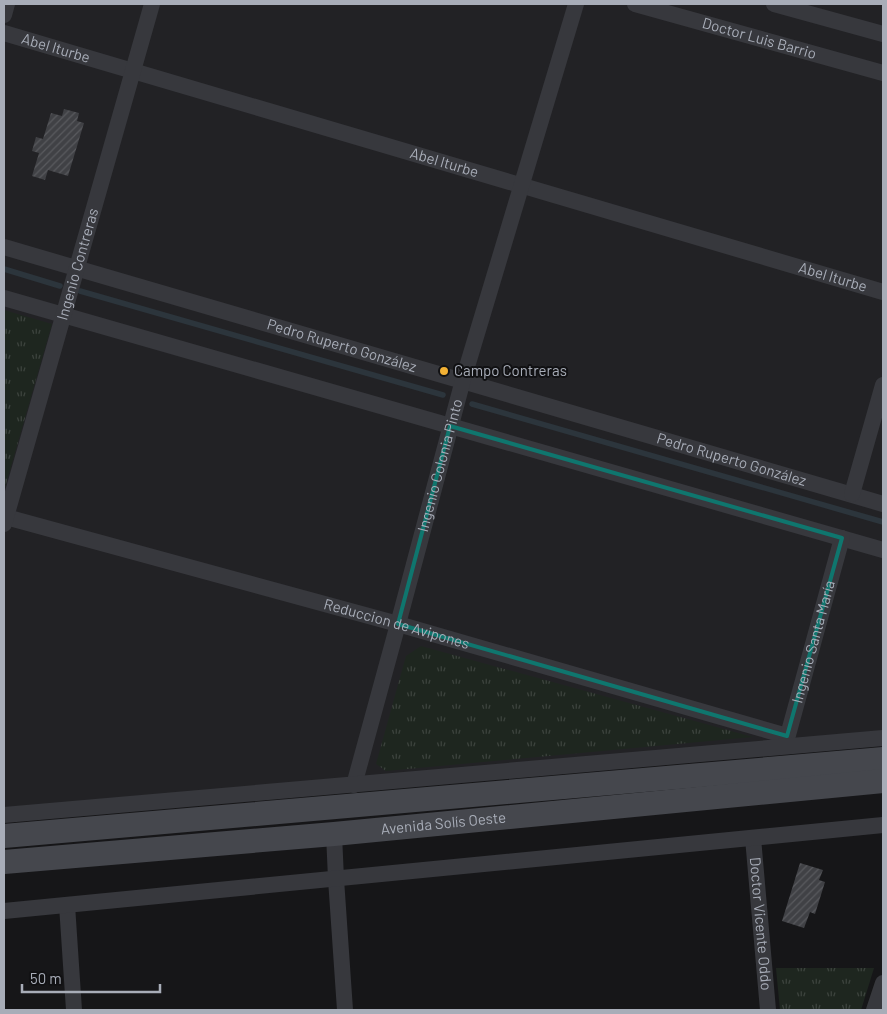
<svg xmlns="http://www.w3.org/2000/svg" width="887" height="1014" viewBox="0 0 887 1014" font-family="Barlow,sans-serif">
<defs>
<pattern id="grass-tufts" width="24" height="20" patternUnits="userSpaceOnUse" patternTransform="scale(1.25)"><rect width="24" height="20" fill="#1e261f"/><path d="M3 7l-1-3M5 7V3M7 7l1-3M15 17l-1-3M17 17v-4M19 17l1-3" fill="none" stroke="#3c433d"/></pattern>
<pattern id="building-hatch" width="6" height="6" patternUnits="userSpaceOnUse" patternTransform="scale(1.25)"><rect width="6" height="6" fill="#404145"/><path d="M-1 1l2-2M0 6l6-6M5 7l2-2" fill="none" stroke="#595a5e"/></pattern>
</defs>
<rect width="100%" height="100%" fill="#161618"/>
<!-- built -->
<path fill="#222225" d="M4 4H883V738L4 822Z"/>
<!-- grass -->
<g fill="url(#grass-tufts)">
<path d="M4 310 52 324 4 491Z"/>
<path d="M421 646 753 737 386 771 376 764 406 656Z"/>
<path d="M776 968H874L861 1010H780Z"/>
</g>
<g fill="none" stroke-linecap="round" stroke-linejoin="round">
<!-- stream -->
<g stroke="#2c353c" stroke-width="5.5">
<path d="M4 269 60 286"/>
<path d="M80 291 443 395"/>
<path d="M472 404 883 522"/>
</g>
</g>
<!-- building -->
<g fill="url(#building-hatch)">
<path d="M64 109 79 113 77 121 84 123 68 176 48 170 45 180 32 176 39 153 32 151 36 137 43 139 51 113 62 116Z"/>
<path d="M800 863 823 870 819 880 825 882 815 914 810 912 804 928 782 921Z"/>
</g>
<g fill="none" stroke-linecap="round" stroke-linejoin="round">
<!-- minor -->
<g stroke="#37383d" stroke-width="16">
<path id="s1" d="M635 4 883 73"/>
<path d="M774 4 883 34"/>
<path d="M4 15 7 4"/>
<path id="s2" d="M4 33 883 292"/>
<path id="s3" d="M4 247 883 504"/>
<path d="M4 298 883 550"/>
<path d="M852 494 883 385"/>
<path id="s4" d="M6 517 398 624 787 736"/>
<path id="s5" d="M4 524 152 4"/>
<path id="s6" d="M785 746 842 538"/>
<path id="s7" d="M354 785 398 624 463 380 576 4"/>
<path d="M4 815 883 738"/>
<path d="M334 834 336 879 345 1010"/>
<path id="s8" d="M753 838 768 1010"/>
<path d="M67 905 74 1010"/>
<path d="M4 911 883 825"/>
<path d="M874 1010 883 983"/>
</g>
<!-- secondary -->
<g stroke="#45474d" stroke-width="24">
<path d="M4 836 883 759"/>
<path id="s9" d="M4 862 334 834 883 781"/>
</g>
</g>
<!-- marked area -->
<path fill="none" stroke="#0f766e" stroke-width="4" stroke-linejoin="round" d="M450 426 842 538 787 736 398 624Z"/>
<!-- markers -->
<circle fill="#f2b134" stroke="#111113" stroke-width="2" cx="444" cy="371" r="5"/>
<g text-anchor="middle" stroke-width="4" stroke-linejoin="round" paint-order="stroke">
<!-- street labels -->
<g font-size="15" fill="#a8adb8" stroke="#111113">
<text dy="5" stroke="none"><textPath href="#s1" startOffset="129">Doctor Luis Barrio</textPath></text>
<text dy="5" stroke="none"><textPath href="#s2" startOffset="54">Abel Iturbe</textPath></text>
<text dy="5" stroke="none"><textPath href="#s2" startOffset="459">Abel Iturbe</textPath></text>
<text dy="5" stroke="none"><textPath href="#s5" startOffset="270">Ingenio Contreras</textPath></text>
<text dy="5" stroke="none"><textPath href="#s2" startOffset="864">Abel Iturbe</textPath></text>
<text dy="5" stroke="none"><textPath href="#s3" startOffset="352">Pedro Ruperto González</textPath></text>
<text dy="5" stroke="none"><textPath href="#s3" startOffset="758">Pedro Ruperto González</textPath></text>
<text dy="5" stroke="none"><textPath href="#s7" startOffset="331">Ingenio Colonia Pinto</textPath></text>
<text dy="5" stroke="none"><textPath href="#s4" startOffset="405">Reduccion de Avipones</textPath></text>
<text dy="5" stroke="none"><textPath href="#s6" startOffset="108">Ingenio Santa María</textPath></text>
<text dy="5" stroke="none"><textPath href="#s9" startOffset="441">Avenida Solís Oeste</textPath></text>
<text dy="5" stroke="none"><textPath href="#s8" startOffset="86">Doctor Vicente Oddo</textPath></text>
</g>
<!-- poi labels -->
<g font-size="15" fill="#a8adb8" stroke="#111113" text-anchor="start">
<text x="454" y="376">Campo Contreras</text>
</g>
</g>
<!-- border -->
<rect width="887" height="1014" fill="none" stroke="#a8adb8" stroke-width="10"/>
<!-- scale -->
<path d="M22 984v8h138v-8" fill="none" stroke="#a8adb8" stroke-width="2.5"/>
<text x="30" y="984" font-size="15" fill="#a8adb8" stroke="#111113" stroke-width="4" paint-order="stroke">50 m</text>
</svg>
